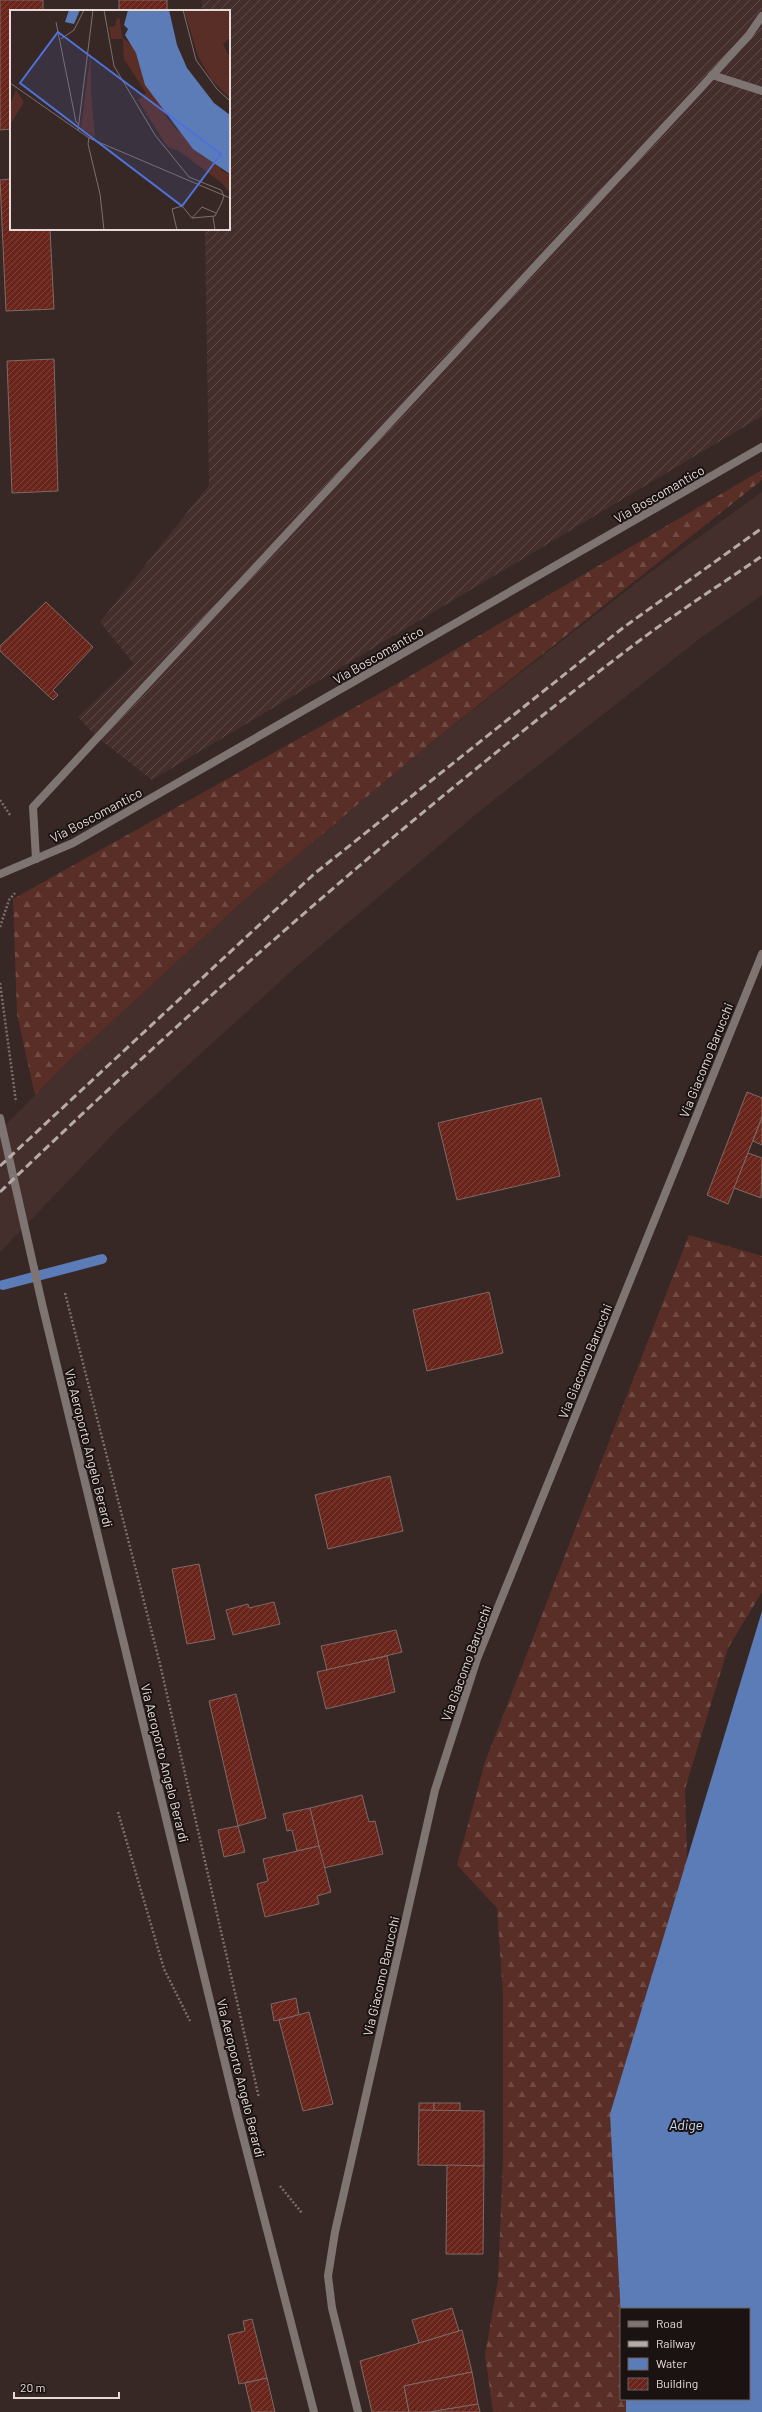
<svg xmlns="http://www.w3.org/2000/svg" width="762" height="2412" viewBox="0 0 762 2412" font-family="Barlow,sans-serif">
<defs>
<pattern id="industrial-furrows" width="10" height="10" patternUnits="userSpaceOnUse"><rect width="10" height="10" fill="#452f2c"/><path d="M-1 1l2-2M0 10L10 0M9 11l2-2" fill="none" stroke="#604d4a"/></pattern>
<pattern id="forest-firs" width="22" height="20" patternUnits="userSpaceOnUse"><rect width="22" height="20" fill="#592e26"/><path d="M5 1l3.5 6h-7zM16 11l3.5 6h-7z" fill="#714c45"/></pattern>
<pattern id="building-hatch" width="6" height="6" patternUnits="userSpaceOnUse"><rect width="6" height="6" fill="#69251b"/><path d="M-1 1l2-2M0 6l6-6M5 7l2-2" fill="none" stroke="#7e443b"/></pattern>
</defs>
<rect width="100%" height="100%" fill="#372825"/>
<!-- built -->
<path fill="#452f2c" d="M762 492V595L698 640 481 810 297 966 118 1129 0 1252V1131L60 1069 242 902 428 745 649 573Z"/>
<!-- industrial -->
<path fill="url(#industrial-furrows)" d="M202 0H762V416L152 780 97 737 78 717 134 664 100 622 209 485 205 229H229V11H202Z"/>
<!-- forest -->
<g fill="url(#forest-firs)">
<path d="M762 470V480L428 745 242 902 60 1069 35 1095 17 1014 13 899 400 682Z"/>
<path d="M689 1235 762 1256V1592L728 1648 685 1789 688 1890 621 2309V2399H633L630 2412H493L485 2355 498 2280 503 2159V1995L497 1908 457 1865 485 1762Z"/>
</g>
<!-- water -->
<path fill="#5b7cb7" d="M762 1611V2412H626V2399H749V2309H621V2317L610 2114Z"/>
<g fill="none" stroke-linecap="round" stroke-linejoin="round">
<!-- stream -->
<path stroke="#5b7cb7" stroke-width="10" d="M3 1285 102 1259"/>
</g>
<!-- building -->
<g fill="url(#building-hatch)" stroke="#7c6a66">
<path d="M0 0H43V11H11V129L0 130Z"/>
<rect x="119" y="0" width="48" height="11"/>
<path d="M11 179V229H50L54 309 6 311 0 180Z"/>
<path d="M54 359 58 491 12 493 7 361Z"/>
<path d="M46 602 93 647 53 690 58 695 53 700 0 651V646Z"/>
<path d="M747 1092 762 1098V1117L728 1204 707 1195Z"/>
<path d="M541 1098 560 1176 457 1200 438 1123Z"/>
<path d="M762 1117V1145L753 1141Z"/>
<path d="M748 1153 762 1158 761 1198 734 1188Z"/>
<path d="M489 1292 503 1353 427 1371 413 1310Z"/>
<path d="M390 1476 403 1531 328 1549 315 1495Z"/>
<path d="M199 1564 215 1639 187 1644 172 1569Z"/>
<path d="M274 1602 280 1624 233 1635 226 1610 248 1604 249 1608Z"/>
<path d="M396 1630 402 1652 327 1670 321 1646Z"/>
<path d="M387 1656 395 1692 326 1709 317 1672Z"/>
<path d="M236 1694 266 1818 238 1826 209 1701Z"/>
<path d="M362 1795 369 1822 375 1821 383 1854 324 1868 310 1808Z"/>
<path d="M310 1808 319 1846 297 1851 292 1830 287 1831 283 1814Z"/>
<path d="M238 1826 245 1852 224 1857 218 1830Z"/>
<path d="M319 1846 331 1892 317 1896 319 1904 265 1917 257 1884 268 1881 263 1859Z"/>
<path d="M296 1998 299 2015 274 2021 271 2004Z"/>
<path d="M309 2012 333 2104 303 2111 279 2020Z"/>
<path d="M419 2103H434V2111L419 2110Z"/>
<rect x="434" y="2103" width="26" height="8"/>
<path d="M419 2110 484 2111V2166L418 2165Z"/>
<path d="M447 2165 484 2166 483 2254H446Z"/>
<path d="M452 2308 459 2331 419 2343 412 2320Z"/>
<path d="M252 2319 267 2378 239 2384 228 2335 245 2331 243 2321Z"/>
<path d="M462 2330 472 2372 404 2386 409 2412H372L360 2361Z"/>
<path d="M472 2372 478 2404 430 2412H409L404 2386Z"/>
<path d="M267 2378 275 2412H252L245 2383Z"/>
<path d="M478 2404 480 2412H430Z"/>
</g>
<g fill="none" stroke-linecap="round" stroke-linejoin="round">
<!-- path -->
<g stroke="#7b6e6b" stroke-width="2.5" stroke-dasharray="2 2" stroke-linecap="butt">
<path d="M0 800 10 815"/>
<path d="M0 927 9 900 15 893"/>
<path d="M0 983 16 1102"/>
<path d="M65 1293 160 1664 259 2098"/>
<path d="M118 1812 164 1969 190 2021"/>
<path d="M280 2186 302 2213"/>
</g>
<!-- service -->
<g stroke="#7e7573" stroke-width="8">
<path d="M712 75 762 91"/>
<path d="M36 859 33 807 697 92 749 35 762 16"/>
</g>
<!-- minor -->
<g stroke="#7e7573" stroke-width="8">
<path d="M0 874 73 843 762 447"/>
<path d="M358 2412 332 2308 328 2276 335 2232 435 1790 477 1659 762 954"/>
</g>
<!-- tertiary -->
<path stroke="#7e7573" stroke-width="8" d="M0 1118 43 1308 238 2117 314 2412"/>
<!-- rail -->
<g stroke="#b7aba8" stroke-width="3" stroke-dasharray="8 4" stroke-linecap="butt">
<path d="M0 1166 314 874 624 627 762 528"/>
<path d="M0 1192C202 998 412 813 635 644 676 613 720 585 762 556"/>
</g>
</g>
<g text-anchor="middle" stroke-width="4" stroke-linejoin="round" paint-order="stroke">
<!-- street labels -->
<g font-size="13" fill="#e5dad8" stroke="#1a1311">
<text transform="translate(659 494) rotate(-30)" y="5">Via Boscomantico</text>
<text transform="translate(378 655) rotate(-30)" y="5">Via Boscomantico</text>
<text transform="translate(96 815) rotate(-28)" y="5">Via Boscomantico</text>
<text transform="translate(706 1060) rotate(-68)" y="5">Via Giacomo Barucchi</text>
<text transform="translate(585 1361) rotate(-68)" y="5">Via Giacomo Barucchi</text>
<text transform="translate(89 1448) rotate(76)" y="5">Via Aeroporto Angelo Berardi</text>
<text transform="translate(466 1663) rotate(-70)" y="5">Via Giacomo Barucchi</text>
<text transform="translate(165 1763) rotate(76)" y="5">Via Aeroporto Angelo Berardi</text>
<text transform="translate(381 1976) rotate(-77)" y="5">Via Giacomo Barucchi</text>
<text transform="translate(241 2078) rotate(76)" y="5">Via Aeroporto Angelo Berardi</text>
</g>
<!-- water labels -->
<g font-size="14" font-style="italic" fill="#c8dcfe" stroke="#1a1311">
<text x="686" y="2130">Adige</text>
</g>
</g>
<!-- overview -->
<g transform="translate(10 10)">
<rect width="220" height="220" fill="#372825"/>
<path d="M174 0H220V28L213 34 220 48V88L201 69 188 46ZM107 8 110 9 112 27 126 39 157 108 165 118 210 156 212 161 220 165V183L212 173 169 141 158 137 153 130 128 90 136 83 114 49 113 29H101L99 17 105 16ZM81 41V82L85 127 71 118ZM6 80 14 92 0 115V94Z" fill="#592e26"/>
<path d="M59 0H70L64 14 55 12ZM118 0H159L167 35 177 58 204 93 220 105V164L183 139 135 75 126 43 115 25 118 19 114 15Z" fill="#5b7cb7"/>
<path fill="none" stroke="#7d6f6d" stroke-width="1" d="M94 0 104 56 145 125 179 167 211 180 214 186M173 0 186 50 207 79 220 91M46 12 66 112 69 114M51 29 64 20 74 0M0 73 79 128 220 188M68 120 83 0M79 128 78 134 90 184 94 220M206 203 192 197 182 208 205 206 211 194 214 186M203 207 205 220M167 220 162 199 172 196 182 208"/>
<path fill="#4f71d8" fill-opacity="0.15" stroke="#4f71d8" stroke-width="2" d="M48 22 211 144 172 196 10 73Z"/>
<rect width="220" height="220" fill="none" stroke="#e5dad8" stroke-width="2"/>
</g>
<!-- legend -->
<rect x="620" y="2308" width="130" height="92" fill="#1a1311" stroke="#6b6361"/>
<rect x="628" y="2321" width="20" height="6" fill="#7e7573" stroke="#6b6361"/>
<text x="656" y="2328" font-size="12" fill="#e5dad8">Road</text>
<rect x="628" y="2341" width="20" height="6" fill="#b7aba8" stroke="#6b6361"/>
<text x="656" y="2348" font-size="12" fill="#e5dad8">Railway</text>
<rect x="628" y="2358" width="20" height="12" fill="#5b7cb7" stroke="#6b6361"/>
<text x="656" y="2368" font-size="12" fill="#e5dad8">Water</text>
<rect x="628" y="2378" width="20" height="12" fill="url(#building-hatch)" stroke="#6b6361"/>
<text x="656" y="2388" font-size="12" fill="#e5dad8">Building</text>
<!-- scale -->
<path d="M14 2392v6h105v-6" fill="none" stroke="#e5dad8" stroke-width="2"/>
<text x="20" y="2392" font-size="12" fill="#e5dad8" stroke="#1a1311" stroke-width="3" paint-order="stroke">20 m</text>
</svg>
